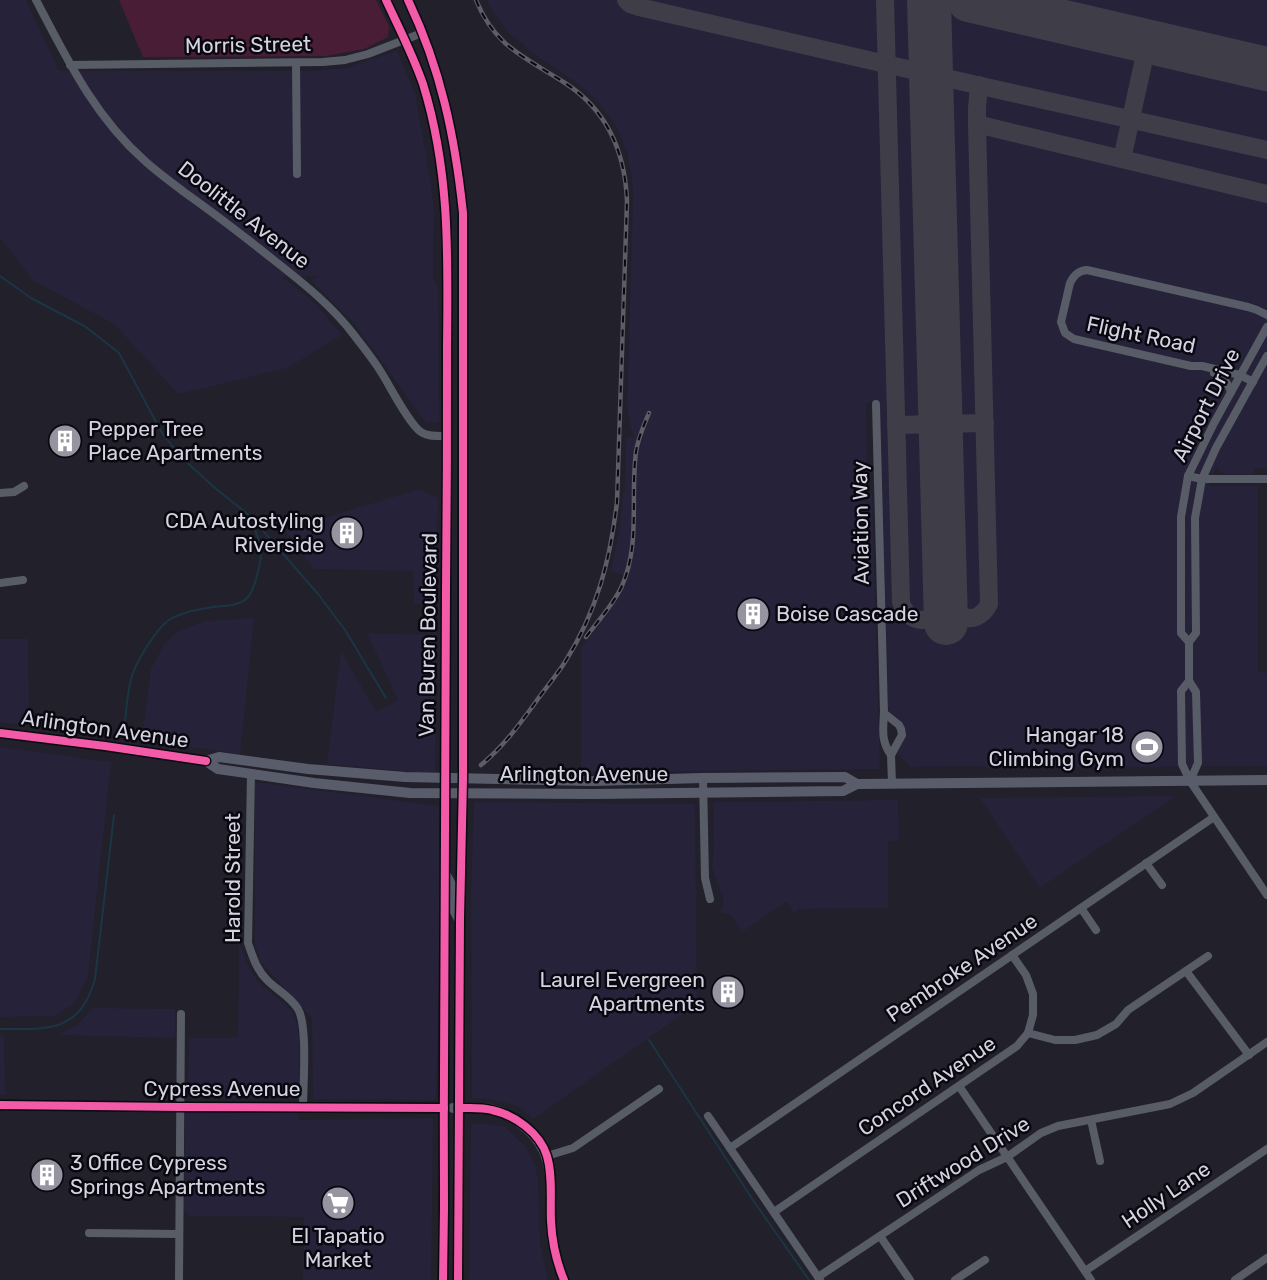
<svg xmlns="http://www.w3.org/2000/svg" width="1267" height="1280" viewBox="0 0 1267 1280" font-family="Rubik,sans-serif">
<rect width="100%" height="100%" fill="#22202b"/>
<!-- built -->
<g fill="#26223a">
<path d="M0 0H26L59 71H309L346 68 397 51 415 93 430 178 434 207 433 275 438 288 439 422 426 423 353 322 311 280 319 276 282 277 314 302 342 335 287 368 178 394 114 324 34 281 0 238Z"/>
<path d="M487 0H1267V468H1254V474H1225L1220 472 1216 467 1209 486H1258V672L1267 673V766L988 768 986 766 910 767 897 753 904 738 890 712 888 705 880 400 866 403 868 494 872 495 880 769 581 772V647L609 612 620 594 628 577 611 571 620 526 623 492 625 491 626 438 633 436 627 410 633 197 632 177 627 154 620 134 612 120 597 101 581 86 537 56 509 33 492 11Z"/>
<path d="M419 489 438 498 435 605 414 604 413 571 314 569 285 530Z"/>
<path d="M254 618 240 754 142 740 151 669 165 643 177 632 205 621Z"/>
<path d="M367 633 435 635V772L424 773 327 764 341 651 376 712 398 700Z"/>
<path d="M0 639H28L29 726 0 722Z"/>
<path d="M0 747 111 762 88 975 74 1004 54 1016 0 1017Z"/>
<path d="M255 782 439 806V955L436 1100 313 1099 312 1018 261 962 255 945Z"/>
<path d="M1171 796 1173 798 1040 888 980 798Z"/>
<path d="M898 800 899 840 888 842V908L800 909 794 913 786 902 742 932 733 918 728 914 720 912 724 900 714 873 712 865 714 848 713 804 715 802Z"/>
<path d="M474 802 695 804 697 1004 533 1119 517 1106 490 1099 472 1098 471 892Z"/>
<path d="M239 942 247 964 258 982 291 1010 296 1020 299 1036V1099L188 1098 189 1038H238Z"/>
<path d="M93 1008 175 1009V1038L59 1035 77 1025Z"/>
<path d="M0 1035H4L5 1095H0Z"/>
<path d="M188 1112H298L299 1120 433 1118 431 1280H303L304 1217 190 1216 184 1211 185 1115Z"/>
<path d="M471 1124H489L505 1127 524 1145 534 1162 538 1179 540 1244 548 1280H469Z"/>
</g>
<!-- green -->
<path fill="#491d35" d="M119 0H376L389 26 388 37 364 49 326 56 143 57Z"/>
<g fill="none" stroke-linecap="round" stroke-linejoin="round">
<!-- stream -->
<g stroke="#1a3644" stroke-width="2">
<path d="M0 276 31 298 86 327 119 353 162 433 180 456 215 488 250 516 318 594 345 630 386 698"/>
<path d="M124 732C126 714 127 689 133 673 138 659 157 628 169 620 182 612 199 609 213 607 223 606 237 606 245 600 252 594 255 584 257 575 265 550 260 541 250 518"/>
<path d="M0 1029C48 1029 80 1033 95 979L114 815"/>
<path d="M649 1040 755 1203 809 1280"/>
</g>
<!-- taxiway -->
<g stroke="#3f3e48" stroke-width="18">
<path d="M626 0 630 4 639 7 968 83 1267 150"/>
<path d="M885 0 901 602C905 617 921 626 934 615 939 611 942 604 945 599 949 604 953 611 959 614 971 623 983 616 989 604L977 124V108L979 85"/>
<path d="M977 124 1267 194"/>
<path d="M1122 159 1148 41"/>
<path d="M896 425 985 423"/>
</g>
<!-- runway -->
<g stroke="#3f3e48" stroke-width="44">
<path d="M929 0 946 623"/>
<path d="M969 0 1267 69"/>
</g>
<!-- minor -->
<g stroke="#585c66" stroke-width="8">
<path d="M36 0C67 59 94 116 145 161 157 172 171 182 184 192 215 214 245 237 275 261 303 283 332 306 354 335 363 347 373 359 381 372 390 386 409 424 421 432 428 437 439 436 447 436"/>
<path d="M296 63 297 174"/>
<path d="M70 65 323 62 345 60 368 54 422 33"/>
<path d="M1214 373C1224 376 1227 382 1231 392"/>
<path d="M1253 382 1240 375 1202 366H1191L1074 339 1065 333 1061 322 1070 283C1074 275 1078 271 1087 270L1248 307 1257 310 1267 315"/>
<path d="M876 404 884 713C883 730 881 741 891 755"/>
<path d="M1188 476 1202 479H1267"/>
<path d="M0 493 14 492 24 486"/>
<path d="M0 583 23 580"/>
<path d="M1189 642 1181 633V517L1188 476 1214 423 1267 327"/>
<path d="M1189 681 1181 691 1182 764 1190 781 1267 895"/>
<path d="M884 713 899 725 901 729 902 735 891 755 892 783"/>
<path d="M251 773 248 943C253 957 256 969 267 980 277 990 291 997 298 1009 308 1026 303 1086 303 1108"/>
<path d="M703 778 705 878 710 899"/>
<path d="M1190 781 1198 763 1196 692 1189 681V642L1196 633 1195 518 1202 479 1216 448 1267 356"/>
<path d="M1146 863 1162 885"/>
<path d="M1081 908 1096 930"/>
<path d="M1186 971 1249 1055"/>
<path d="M1028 1033 1055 1040H1075L1097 1035 1116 1024 1128 1010 1208 956"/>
<path d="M959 1086 1091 1280"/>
<path d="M0 1105 180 1107 444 1108"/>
<path d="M708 1116 820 1280"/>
<path d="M1091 1120 1100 1161"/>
<path d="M730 1148 1214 817"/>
<path d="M547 1156 573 1148 659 1089"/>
<path d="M774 1212 1017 1046 1028 1033 1033 1015V994L1026 975 1012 955"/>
<path d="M89 1233 179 1234"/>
<path d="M880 1236 910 1280"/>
<path d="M1085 1271 1267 1149"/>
<path d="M818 1277 979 1170 1007 1157 1041 1133 1058 1126 1170 1104 1193 1093 1267 1042"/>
<path d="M179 1280 181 1014"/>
<path d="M955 1280 985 1260"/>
<path d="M1235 1280 1267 1258"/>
</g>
<!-- major -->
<g stroke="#595d6b" stroke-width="10">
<path d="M386 0C399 28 413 55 423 84 450 171 448 255 447 345 447 427 447 508 446 590 446 796 443 1002 444 1208L443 1280"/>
<path d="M408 0C441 69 455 137 463 213V779L460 920 458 1280"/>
<path d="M0 733 105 746 206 761 218 769 314 783 410 793 593 794 843 791 857 784 1267 780"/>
<path d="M206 761 219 757 308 769 405 777 593 781 703 778 845 777 857 784"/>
<path d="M446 875 453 888V908L459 919"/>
<path d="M453 1108C466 1108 478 1107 490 1109 504 1112 516 1119 526 1128 561 1157 547 1197 552 1236 554 1251 558 1266 564 1280"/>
</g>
<!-- rail casing -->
<g stroke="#5c5d66" stroke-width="4.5">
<g id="rail">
<path d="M476 0C495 47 525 57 565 83 607 110 625 152 627 201L617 502C610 561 597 611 565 662 556 676 545 689 535 703 519 725 503 747 481 765"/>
<path d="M586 637C598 621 612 606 621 588 641 545 630 498 636 452 638 438 644 425 649 413"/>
</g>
</g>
<!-- rail -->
<use href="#rail" stroke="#090810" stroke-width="2" stroke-dasharray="7" stroke-linecap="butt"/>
<!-- cycleway casing -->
<g stroke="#090810" stroke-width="11">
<g id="cycleway">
<path d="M386 0C399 28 413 55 423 84 450 171 448 255 447 345 447 427 447 508 446 590 446 796 443 1002 444 1208L443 1280"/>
<path d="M408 0C441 69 455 137 463 213V779L460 920 458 1280"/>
<path d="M0 733 105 746 206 761"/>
<path d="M0 1105 180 1107 444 1108"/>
<path d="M459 1108C470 1108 481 1107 492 1110 515 1115 540 1133 547 1156 553 1177 550 1200 551 1221 552 1241 556 1261 564 1280"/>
</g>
</g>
<!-- cycleway -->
<use href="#cycleway" stroke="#f35aa7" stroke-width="8"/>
</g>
<!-- icons -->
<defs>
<g id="building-disc" transform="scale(1.725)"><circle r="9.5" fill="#9694a1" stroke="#090810"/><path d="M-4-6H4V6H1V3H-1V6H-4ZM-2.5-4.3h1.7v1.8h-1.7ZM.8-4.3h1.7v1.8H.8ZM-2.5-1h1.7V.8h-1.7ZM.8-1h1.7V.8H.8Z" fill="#fff"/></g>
<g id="stadium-disc" transform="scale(1.725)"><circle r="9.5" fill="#9694a1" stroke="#090810"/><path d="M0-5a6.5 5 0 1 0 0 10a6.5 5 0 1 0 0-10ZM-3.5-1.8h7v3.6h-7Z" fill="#fff"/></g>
<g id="supermarket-disc" transform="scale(1.725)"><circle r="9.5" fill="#9694a1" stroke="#090810"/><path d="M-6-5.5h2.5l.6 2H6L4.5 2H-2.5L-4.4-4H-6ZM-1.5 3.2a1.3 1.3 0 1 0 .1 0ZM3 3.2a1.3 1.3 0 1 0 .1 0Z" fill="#fff"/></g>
</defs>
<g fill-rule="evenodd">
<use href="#building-disc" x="65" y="441"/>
<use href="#building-disc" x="347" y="533"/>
<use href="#building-disc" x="753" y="614"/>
<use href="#stadium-disc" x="1147" y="747"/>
<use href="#building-disc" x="728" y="992"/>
<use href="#building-disc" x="47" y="1175"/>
<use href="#supermarket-disc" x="338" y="1203"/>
</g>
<g text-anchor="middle" stroke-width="5" stroke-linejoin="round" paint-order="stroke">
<!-- street labels -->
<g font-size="21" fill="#d5d3e0" stroke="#090810">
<text transform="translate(248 45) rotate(-1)" y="7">Morris Street</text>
<text transform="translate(244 215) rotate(38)" y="7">Doolittle Avenue</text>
<text transform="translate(1141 335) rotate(12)" y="7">Flight Road</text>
<text transform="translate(1206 405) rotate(-63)" y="7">Airport Drive</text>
<text transform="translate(861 523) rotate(-91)" y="7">Aviation Way</text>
<text transform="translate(428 635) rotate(-89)" y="7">Van Buren Boulevard</text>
<text transform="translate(105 729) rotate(8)" y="7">Arlington Avenue</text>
<text x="584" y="781">Arlington Avenue</text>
<text transform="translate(233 878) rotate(-90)" y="7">Harold Street</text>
<text transform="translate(962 968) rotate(-34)" y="7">Pembroke Avenue</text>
<text transform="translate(927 1086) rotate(-34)" y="7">Concord Avenue</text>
<text x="222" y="1096">Cypress Avenue</text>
<text transform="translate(963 1162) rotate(-32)" y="7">Driftwood Drive</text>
<text transform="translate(1166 1195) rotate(-34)" y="7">Holly Lane</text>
</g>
<!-- poi labels -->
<g font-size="21" fill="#d5d3e0" stroke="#090810" text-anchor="start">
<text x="88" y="436">Pepper Tree<tspan x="88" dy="24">Place Apartments</tspan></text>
<text x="324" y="528" text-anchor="end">CDA Autostyling<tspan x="324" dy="24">Riverside</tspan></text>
<text x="776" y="621">Boise Cascade</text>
<text x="1124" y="742" text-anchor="end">Hangar 18<tspan x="1124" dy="24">Climbing Gym</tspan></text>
<text x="705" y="987" text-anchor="end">Laurel Evergreen<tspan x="705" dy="24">Apartments</tspan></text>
<text x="70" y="1170">3 Office Cypress<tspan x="70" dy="24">Springs Apartments</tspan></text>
<text x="338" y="1243" text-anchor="middle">El Tapatio<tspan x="338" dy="24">Market</tspan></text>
</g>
</g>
</svg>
